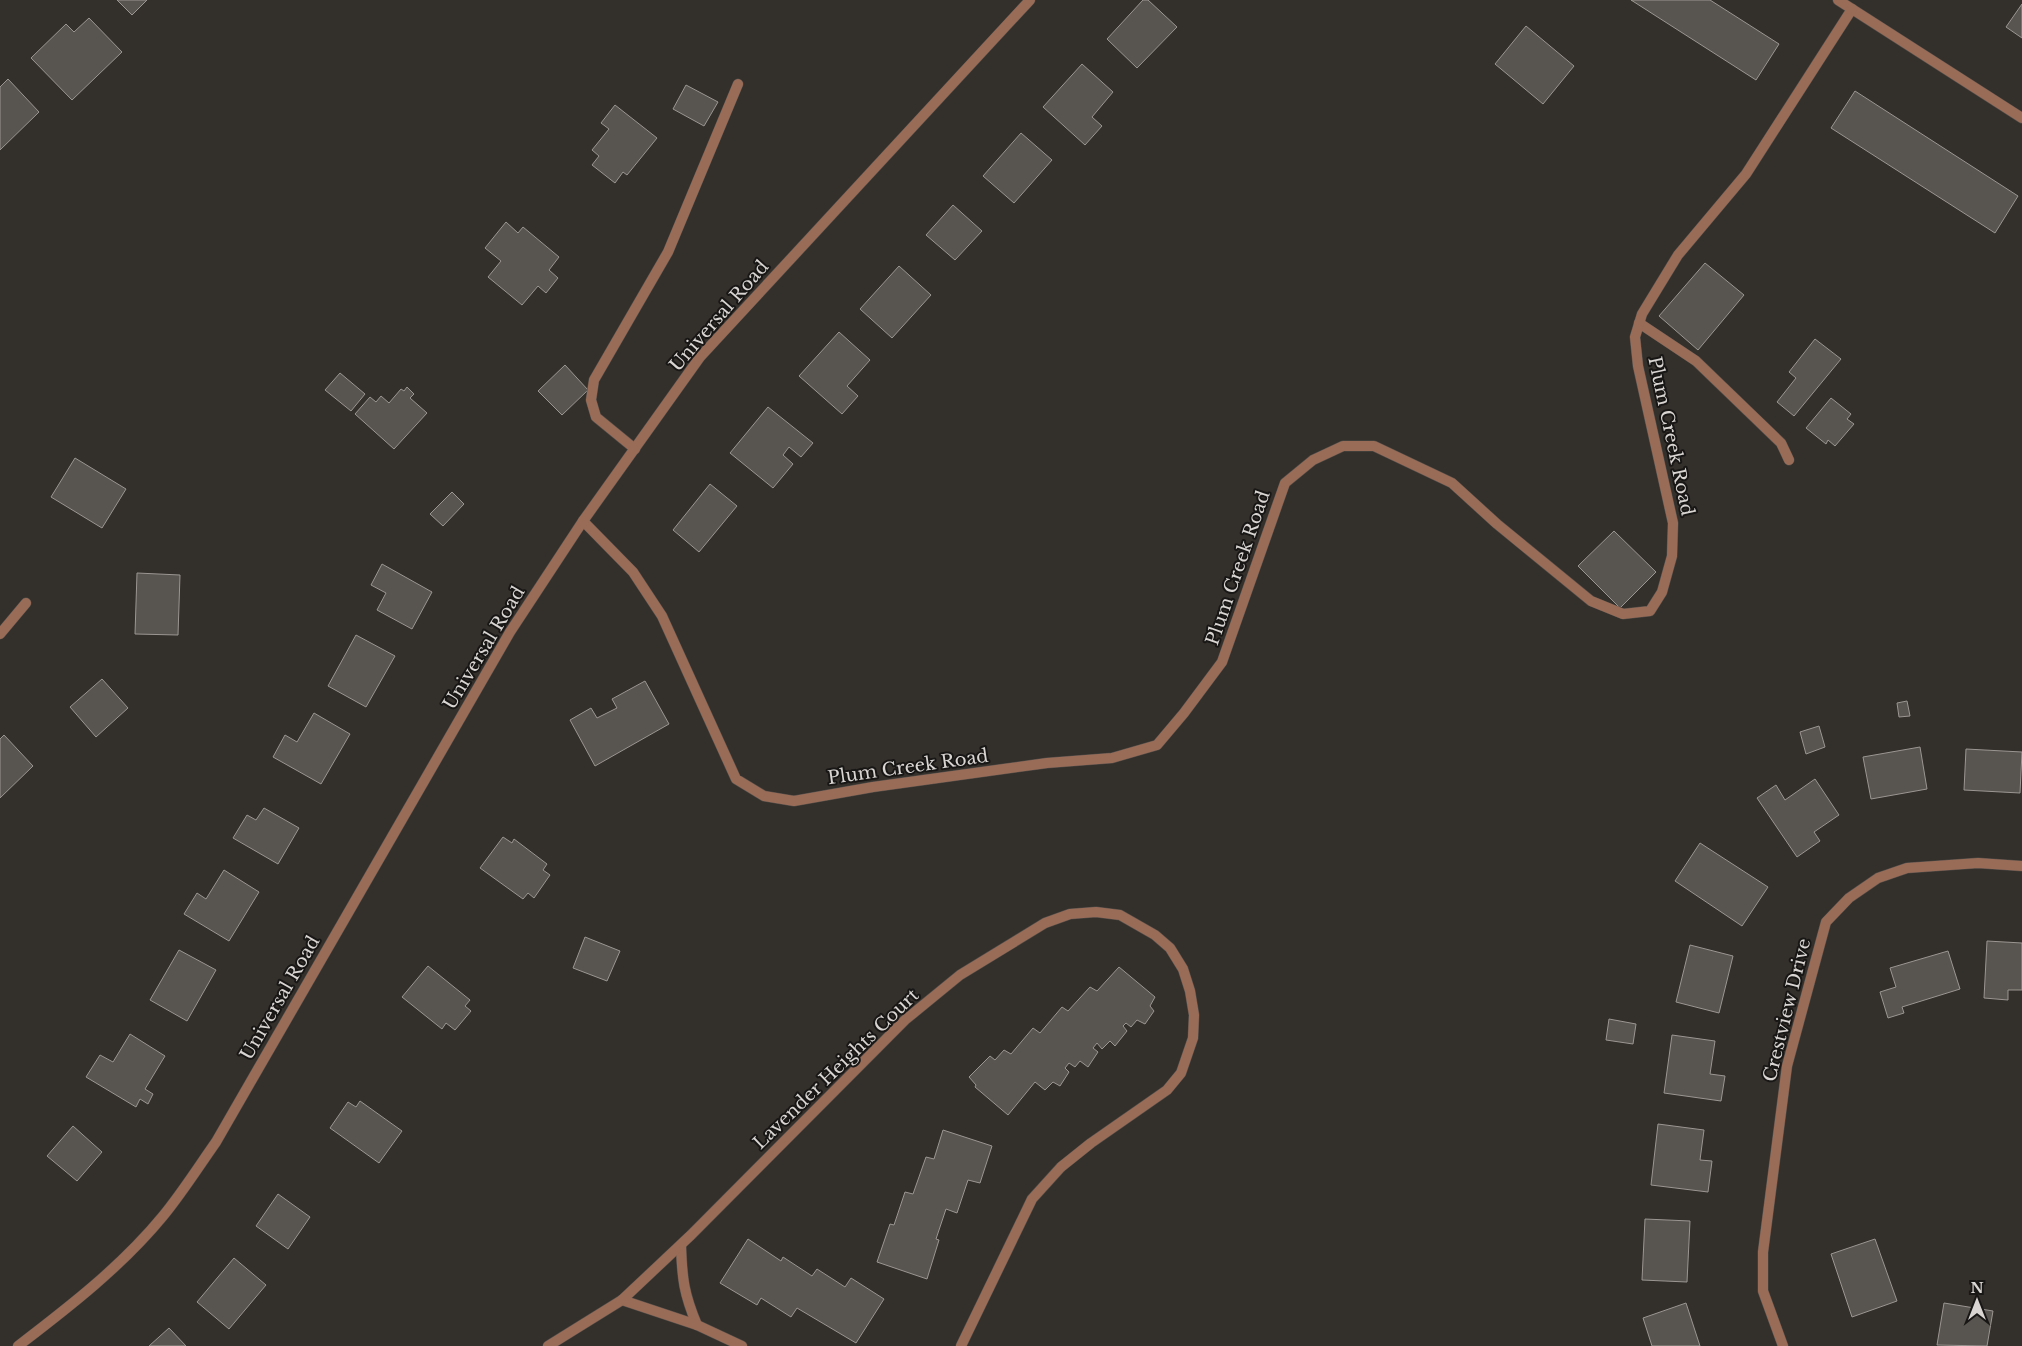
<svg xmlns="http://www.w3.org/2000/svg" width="2022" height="1346" viewBox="0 0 2022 1346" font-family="'Libre Baskerville',serif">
<rect width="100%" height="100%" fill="#332f2b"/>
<!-- building -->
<g fill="#58544f" stroke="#9b9691">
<path d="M117 0H147L132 15Z"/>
<path d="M1143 0H1148L1177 27 1137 68 1107 39Z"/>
<path d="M1631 0H1710L1779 44 1756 80Z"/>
<path d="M2022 4V38L2006 27Z"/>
<path d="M89 18 122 52 72 100 31 58 66 24 74 32Z"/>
<path d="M1526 26 1574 66 1543 104 1495 64Z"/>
<path d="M1082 64 1113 92 1092 117 1102 126 1085 145 1043 107Z"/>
<path d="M8 79 39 112 0 150V87Z"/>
<path d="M686 85 718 102 704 126 673 109Z"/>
<path d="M1855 91 2018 196 1995 233 1831 128Z"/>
<path d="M615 105 657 138 627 175 623 172 615 183 592 165 599 156 592 150 609 129 601 123Z"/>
<path d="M1021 133 1052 160 1014 203 983 176Z"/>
<path d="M953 205 982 231 955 260 926 235Z"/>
<path d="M506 222 518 233 523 227 559 257 549 270 558 278 546 293 538 286 522 305 488 277 501 261 485 248Z"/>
<path d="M1705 263 1744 295 1698 350 1659 316Z"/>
<path d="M899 266 931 295 892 338 860 309Z"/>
<path d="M839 332 870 360 847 386 858 396 842 414 799 376Z"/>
<path d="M1815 339 1841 359 1794 416 1777 402 1796 378 1789 372Z"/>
<path d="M565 365 588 390 562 415 538 391Z"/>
<path d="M340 373 365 394 351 411 325 390Z"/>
<path d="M407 387 414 394 410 398 427 413 394 449 355 414 370 397 376 402 381 396 389 403 401 389 404 391Z"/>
<path d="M1831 398 1851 414 1847 419 1854 424 1835 446 1828 440 1826 444 1806 428Z"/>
<path d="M768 407 813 443 801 457 789 447 783 455 793 464 773 488 730 453Z"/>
<path d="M75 458 126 489 102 528 51 497Z"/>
<path d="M710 484 737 506 699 552 673 530Z"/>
<path d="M452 492 464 504 443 526 430 514Z"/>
<path d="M1614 531 1656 572 1620 608 1578 566Z"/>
<path d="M382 564 432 592 412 629 377 610 386 593 371 585Z"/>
<path d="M137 573 180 575 178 635 135 634Z"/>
<path d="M356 635 395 656 366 707 328 686Z"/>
<path d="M102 679 128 708 96 737 70 707Z"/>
<path d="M645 681 669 724 595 766 570 720 591 708 597 718 617 708 612 699Z"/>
<path d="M1907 701 1910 716 1899 717 1897 703Z"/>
<path d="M314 713 350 734 321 784 273 757 285 735 297 742Z"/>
<path d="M1819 726 1825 747 1806 754 1800 732Z"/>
<path d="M4 735 33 766 0 798V739Z"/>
<path d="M1920 747 1927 789 1871 799 1863 757Z"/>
<path d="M1966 749 2022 752 2020 793 1964 790Z"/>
<path d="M1815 779 1839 815 1814 832 1820 841 1797 857 1757 798 1776 785 1785 800Z"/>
<path d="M264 808 299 828 278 864 233 838 247 815 256 820Z"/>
<path d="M503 837 512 843 514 839 547 864 543 870 550 875 534 898 528 893 523 899 480 868Z"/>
<path d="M1700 843 1768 887 1742 926 1675 881Z"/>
<path d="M224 870 259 892 229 941 184 914 197 893 206 899Z"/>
<path d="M585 937 620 951 607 981 573 968Z"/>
<path d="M1987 941 2022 943V990H2008V1000L1984 998Z"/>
<path d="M1690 945 1733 956 1719 1013 1676 1002Z"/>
<path d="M179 950 216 970 187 1021 150 1000Z"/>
<path d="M1948 951 1960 989 1902 1007 1904 1013 1888 1018 1880 992 1896 987 1890 968Z"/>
<path d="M428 966 470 1000 465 1006 471 1011 455 1030 446 1023 442 1029 402 997Z"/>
<path d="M1119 967 1155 997 1150 1006 1154 1011 1145 1024 1137 1020 1131 1027 1126 1023 1123 1026 1127 1031 1115 1046 1110 1041 1102 1049 1097 1043 1093 1048 1098 1052 1088 1067 1080 1061 1075 1067 1069 1063 1065 1068 1069 1072 1060 1086 1053 1082 1045 1090 1035 1082 1008 1115 975 1087 976 1085 969 1077 990 1056 995 1060 1004 1050 1011 1054 1033 1028 1040 1033 1062 1007 1068 1011 1090 987 1097 991Z"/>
<path d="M1609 1019 1636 1024 1633 1044 1606 1040Z"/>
<path d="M130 1034 165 1056 145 1089 153 1094 148 1104 140 1099 136 1107 86 1077 100 1055 113 1062Z"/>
<path d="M1672 1035 1715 1041 1710 1074 1725 1076 1721 1101 1664 1093Z"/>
<path d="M360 1101 402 1131 379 1163 330 1128 348 1102 356 1107Z"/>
<path d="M1658 1124 1704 1130 1700 1160 1712 1161 1708 1192 1651 1185Z"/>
<path d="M73 1126 102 1152 77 1181 47 1156Z"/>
<path d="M943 1130 992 1146 980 1183 968 1180 957 1213 946 1209 936 1239 939 1240 927 1279 877 1262 890 1224 894 1225 905 1192 913 1194 926 1157 934 1159Z"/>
<path d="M278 1194 310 1217 288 1249 256 1226Z"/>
<path d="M1645 1219 1690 1221 1687 1282 1642 1280Z"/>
<path d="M748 1239 781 1261 783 1257 812 1276 817 1269 845 1287 851 1278 884 1299 856 1343 797 1308 791 1317 761 1298 757 1305 720 1283Z"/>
<path d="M1875 1239 1897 1301 1852 1317 1831 1254Z"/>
<path d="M234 1258 266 1285 229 1329 197 1302Z"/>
<path d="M1686 1303 1700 1346H1652L1643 1318Z"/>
<path d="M1944 1303 1993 1311 1987 1346 1937 1345Z"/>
<path d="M169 1328 186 1346H149Z"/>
</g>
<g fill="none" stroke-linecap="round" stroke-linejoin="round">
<!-- service casing -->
<g stroke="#514d49" stroke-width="11">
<path id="service" d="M635 449 596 417 591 400 594 380 668 252 738 84"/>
</g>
<!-- minor casing -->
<g stroke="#514d49" stroke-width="11">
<g id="minor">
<path d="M1838 0 2022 118"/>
<path d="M1639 323 1696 361 1781 443 1789 460"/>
<path d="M583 521 633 572 662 616 736 779 764 796 794 801 873 787 1047 763 1112 758 1157 745 1184 713 1222 662 1285 483 1313 460 1343 446H1374L1452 483 1497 524 1591 601 1623 614 1650 611 1662 592 1672 556 1673 523 1638 366 1635 337 1642 314 1678 255 1746 174 1852 9"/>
<path d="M0 634 26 603"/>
<path d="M681 1245C682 1279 684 1294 697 1325"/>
<path d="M622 1300 697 1325 742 1346"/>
<path d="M548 1346 622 1300 691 1235 905 1020 960 975 1045 923 1070 914 1096 912 1120 915 1155 935 1170 948 1183 969 1190 991 1194 1015 1193 1038 1181 1073 1167 1090 1091 1143 1061 1167 1032 1199 961 1346"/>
<path d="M1783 1346 1763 1291V1252L1787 1066 1826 922 1849 898 1878 878 1907 868 1978 863 2022 866"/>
</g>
</g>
<!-- tertiary casing -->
<g stroke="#514d49" stroke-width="11">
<path id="tertiary" d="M18 1346C69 1307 122 1266 163 1216 182 1193 199 1166 216 1142L510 632 583 521 700 357 1030 0"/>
</g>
<!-- service -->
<use href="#service" stroke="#996c58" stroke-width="10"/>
<!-- minor -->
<use href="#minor" stroke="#996c58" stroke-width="10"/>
<!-- tertiary -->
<use href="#tertiary" stroke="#996c58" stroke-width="10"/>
</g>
<g text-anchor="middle" stroke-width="4" stroke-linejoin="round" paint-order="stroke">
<!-- street labels -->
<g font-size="18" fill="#d8d5d3" stroke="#191716">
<text transform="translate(719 316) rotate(-49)" y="6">Universal Road</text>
<text transform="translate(1671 436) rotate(78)" y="6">Plum Creek Road</text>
<text transform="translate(1238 568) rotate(-71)" y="6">Plum Creek Road</text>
<text transform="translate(484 648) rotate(-59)" y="6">Universal Road</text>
<text transform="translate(908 767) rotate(-8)" y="6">Plum Creek Road</text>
<text transform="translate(280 998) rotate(-60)" y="6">Universal Road</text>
<text transform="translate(1787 1010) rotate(-76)" y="6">Crestview Drive</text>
<text transform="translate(836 1069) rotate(-44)" y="6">Lavender Heights Court</text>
</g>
</g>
<!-- north arrow -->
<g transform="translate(1977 1301)" stroke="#191716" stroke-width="4" paint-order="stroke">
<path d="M0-4L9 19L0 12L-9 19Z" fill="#d8d5d3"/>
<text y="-8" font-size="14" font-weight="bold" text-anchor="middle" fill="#d8d5d3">N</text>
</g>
</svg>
